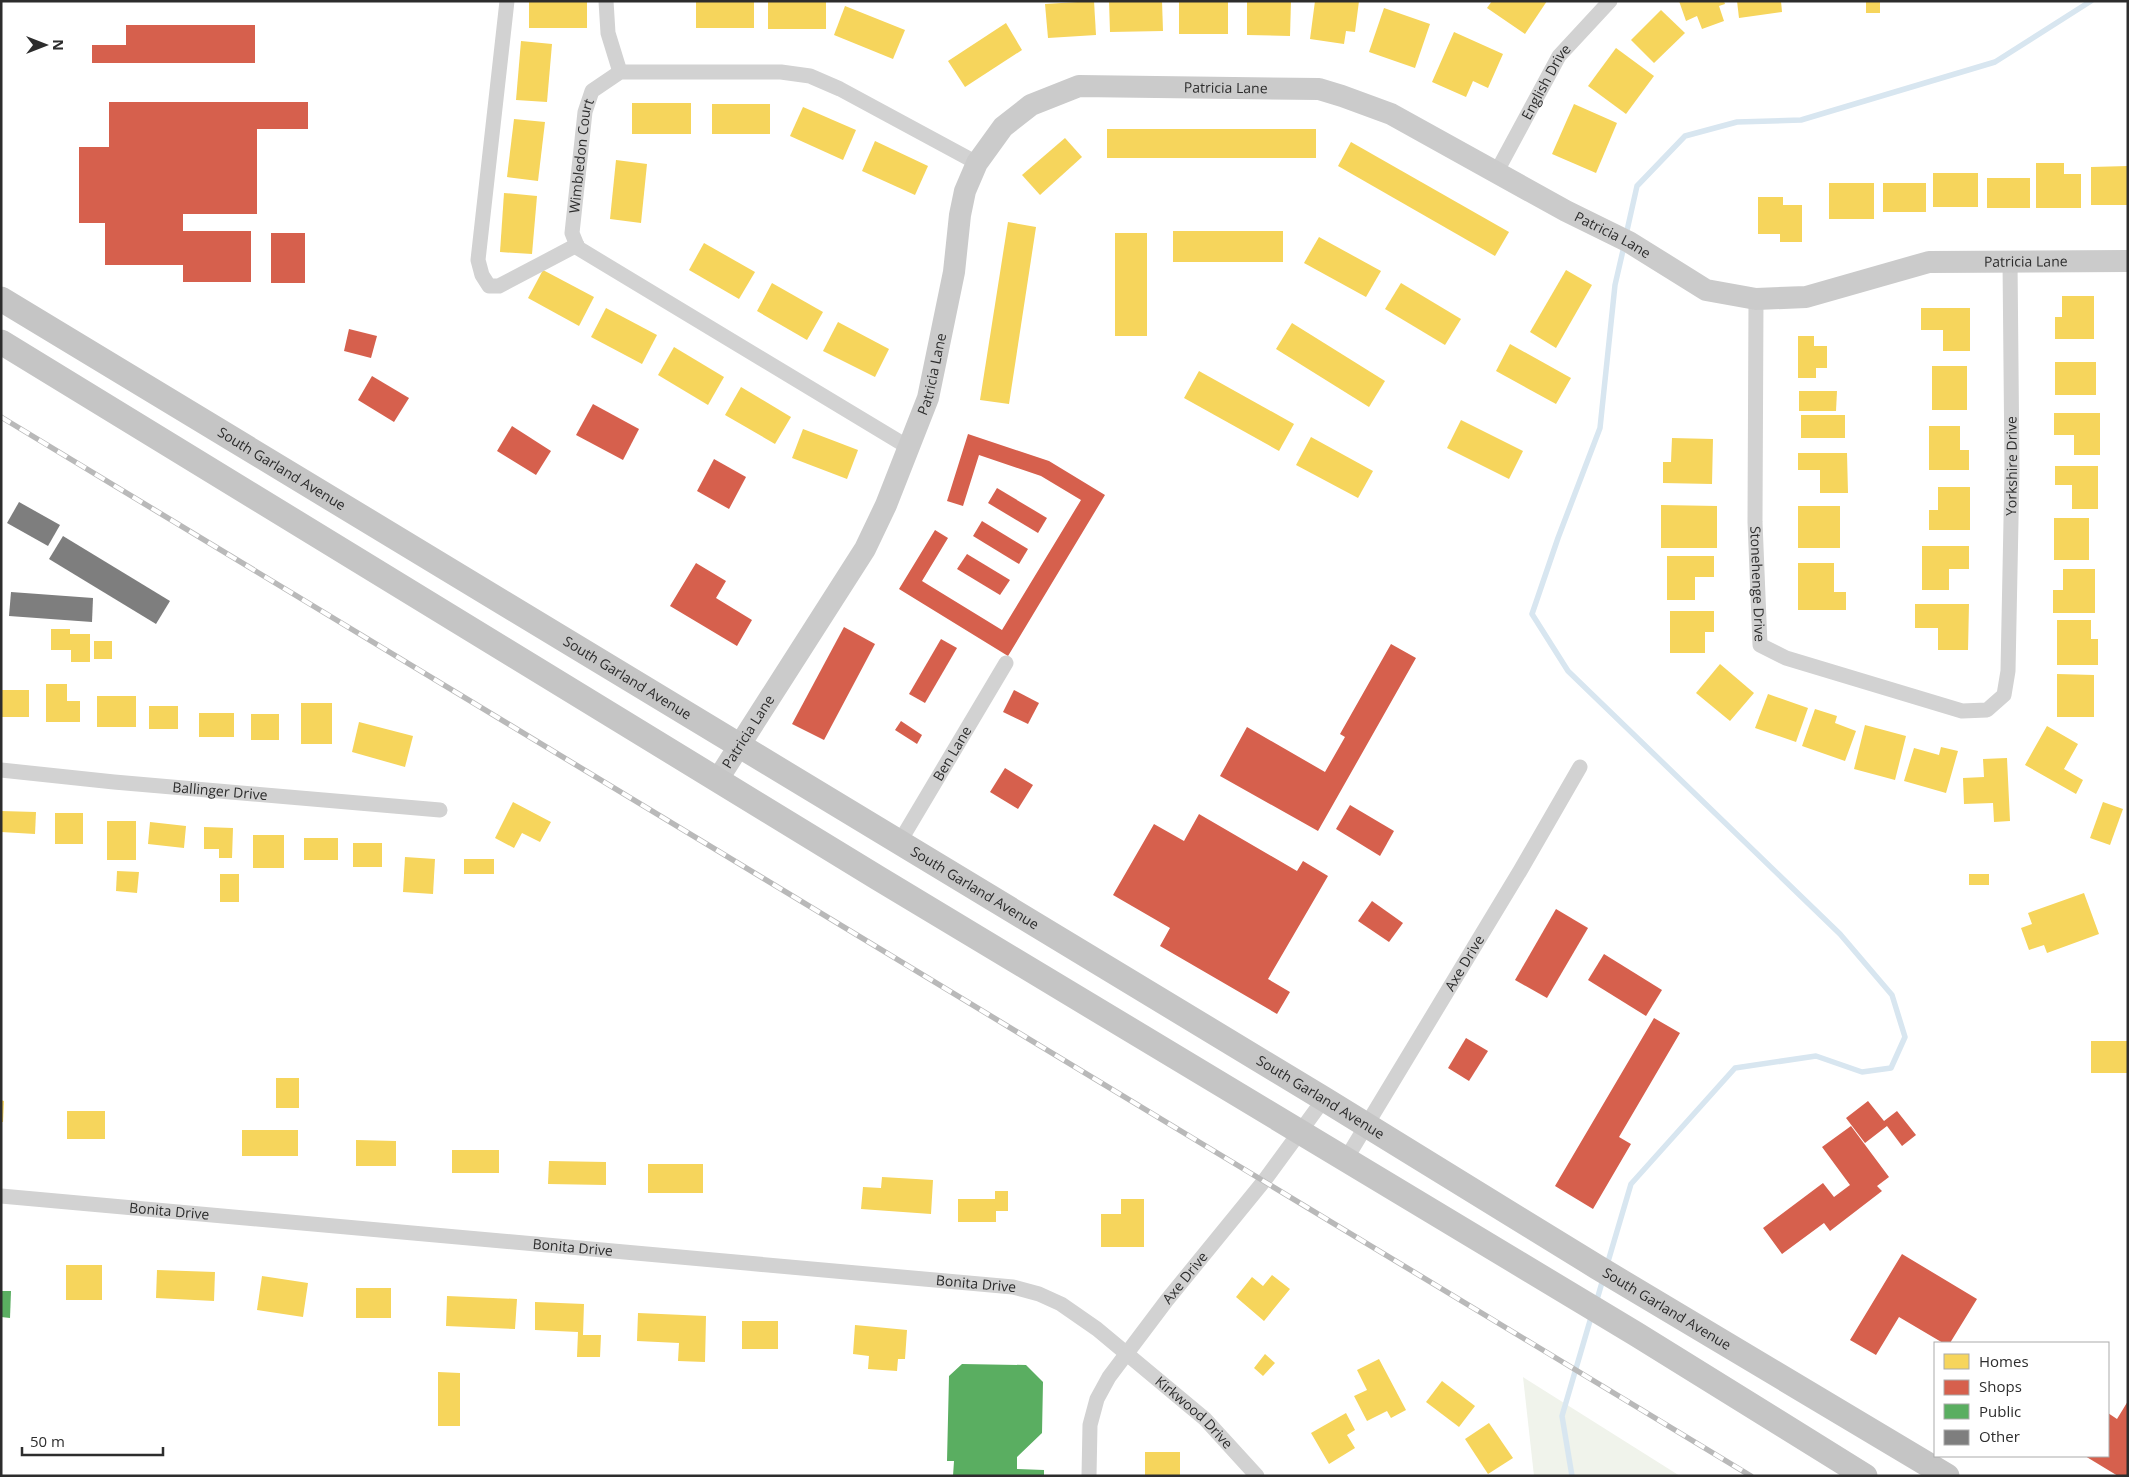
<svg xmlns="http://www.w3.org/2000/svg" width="2129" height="1477" viewBox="0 0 2129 1477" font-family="'Open Sans',sans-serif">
<rect width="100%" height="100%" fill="#fff"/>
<!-- green -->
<path fill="#f0f3eb" d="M1523 1377 1680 1476H1534Z"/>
<!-- homes -->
<g fill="#f6d55c">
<rect x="529" y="1" width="58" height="27"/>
<rect x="696" y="1" width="58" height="27"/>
<rect x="768" y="1" width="58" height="28"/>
<path d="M1094 1 1096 35 1048 38 1045 4Z"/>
<path d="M1109 1H1162L1163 31 1110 32Z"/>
<rect x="1179" y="1" width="49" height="33"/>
<path d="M1247 1H1291L1290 36 1247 35Z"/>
<path d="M1315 1H1359L1355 32 1346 31 1344 44 1310 39Z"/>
<path d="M1492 1H1547L1525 34 1487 8Z"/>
<path d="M1679 1H1724L1725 4 1719 6 1724 21 1702 29 1697 16 1686 21Z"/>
<path d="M1737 1H1781L1782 12 1739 18Z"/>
<rect x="1866" y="1" width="14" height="12"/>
<path d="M845 6 905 30 893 59 834 35Z"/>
<path d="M1384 8 1430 24 1415 68 1369 52Z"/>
<path d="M1661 10 1685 33 1654 63 1631 40Z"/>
<path d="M1006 23 1022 50 965 87 948 61Z"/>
<path d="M1454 32 1503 54 1488 88 1473 81 1466 97 1432 82Z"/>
<path d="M521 41 552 44 547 102 516 100Z"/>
<path d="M1616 48 1654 76 1626 114 1588 86Z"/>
<rect x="632" y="103" width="59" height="31"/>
<rect x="712" y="104" width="58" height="30"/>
<path d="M1574 104 1617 123 1596 173 1552 154Z"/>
<path d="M803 107 856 130 843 160 790 136Z"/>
<path d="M514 119 545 122 538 181 507 177Z"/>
<rect x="1107" y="129" width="209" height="29"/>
<path d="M1065 138 1082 157 1040 195 1022 175Z"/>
<path d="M875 141 928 166 915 195 862 171Z"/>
<path d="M1351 142 1509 232 1495 256 1338 166Z"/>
<path d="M616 160 647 164 641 223 610 219Z"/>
<path d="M2036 163H2064V174H2081V208H2036Z"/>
<path d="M2128 166V205H2091V167Z"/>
<rect x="1933" y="173" width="45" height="34"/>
<rect x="1987" y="178" width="43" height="30"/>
<rect x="1829" y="183" width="45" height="36"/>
<rect x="1883" y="183" width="43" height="29"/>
<path d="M504 193 537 196 532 254 500 252Z"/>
<path d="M1758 197H1783V205H1802V242H1780V234H1758Z"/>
<path d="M1008 222 1036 227 1009 404 980 400Z"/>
<rect x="1173" y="231" width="110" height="31"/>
<rect x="1115" y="233" width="32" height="103"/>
<path d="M1319 237 1381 271 1366 297 1304 263Z"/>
<path d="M704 243 755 272 739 299 689 270Z"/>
<path d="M543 270 594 297 579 326 528 298Z"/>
<path d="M1566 270 1592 285 1556 348 1530 332Z"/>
<path d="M772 283 823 312 807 340 757 311Z"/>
<path d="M1401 283 1461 319 1445 345 1385 309Z"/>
<path d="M2062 296H2094V339H2055V317H2062Z"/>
<path d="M606 308 657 335 642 364 591 337Z"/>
<path d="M1921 308H1970V351H1943V330H1921Z"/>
<path d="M838 322 889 349 875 377 823 351Z"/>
<path d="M1292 323 1385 381 1369 407 1276 349Z"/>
<path d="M1798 336H1814V346H1827V368H1816V378H1798Z"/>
<path d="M1510 344 1571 378 1556 404 1496 371Z"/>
<path d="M674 347 724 377 708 405 658 375Z"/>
<rect x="2055" y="362" width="41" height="33"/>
<rect x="1932" y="366" width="35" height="44"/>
<path d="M1199 371 1294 424 1279 451 1184 398Z"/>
<path d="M741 387 791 417 775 444 725 415Z"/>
<path d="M1799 391H1837L1836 411H1799Z"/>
<path d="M2054 413H2100V455H2074V435H2054Z"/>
<rect x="1801" y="415" width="44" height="23"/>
<path d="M1461 420 1523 451 1509 479 1447 448Z"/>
<path d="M1929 426H1960V450H1969V470H1929Z"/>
<path d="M803 429 858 450 847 479 792 458Z"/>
<path d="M1311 437 1373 471 1358 498 1296 465Z"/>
<path d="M1672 438 1713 439 1712 484 1663 483V462H1671Z"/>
<path d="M1798 453H1847L1848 493H1820V470H1798Z"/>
<path d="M2055 466H2098V509H2072V485H2055Z"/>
<path d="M1938 487H1970V530H1929V510H1938Z"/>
<path d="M1661 505 1717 506V548H1661Z"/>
<rect x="1798" y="506" width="42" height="42"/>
<rect x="2054" y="518" width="35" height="42"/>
<path d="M1922 546H1969V569H1949V590H1922Z"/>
<path d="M1667 556H1714V577H1695V600H1667Z"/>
<path d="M1798 563H1834V592H1846V610H1798Z"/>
<path d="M2063 569H2095V613H2053V590H2063Z"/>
<path d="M1915 604H1969L1968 650H1938V628H1915Z"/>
<path d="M1670 611H1714V632H1705V653H1670Z"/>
<path d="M2057 620H2091V639H2098V665H2057Z"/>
<path d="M51 629H70V634H90V662H71V650H51Z"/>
<rect x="94" y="641" width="18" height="18"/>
<path d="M1720 664 1754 693 1730 721 1696 693Z"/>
<path d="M2057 674 2094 675V717H2057Z"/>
<path d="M46 684H67V701H80V722H46Z"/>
<rect x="1" y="690" width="28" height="27"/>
<path d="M1768 694 1808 708 1796 742 1755 728Z"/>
<rect x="97" y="696" width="39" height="31"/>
<rect x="301" y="703" width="31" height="41"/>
<rect x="149" y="706" width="29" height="23"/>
<path d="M1815 709 1837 716 1835 723 1856 731 1845 761 1802 746Z"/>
<rect x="199" y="713" width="35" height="24"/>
<rect x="251" y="714" width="28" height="26"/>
<path d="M359 722 413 736 405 767 352 752Z"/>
<path d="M1865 725 1906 736 1895 780 1854 769Z"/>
<path d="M2047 726 2078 744 2064 769 2083 780 2076 794 2025 765Z"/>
<path d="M1941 747 1958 751 1946 793 1904 781 1914 748 1939 755Z"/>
<path d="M2007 758 2010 821 1994 822 1993 803 1964 804 1963 778 1984 777 1983 759Z"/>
<path d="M513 802 551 822 540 842 522 833 514 848 495 838Z"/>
<path d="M2103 802 2123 809 2110 845 2090 838Z"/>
<path d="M1 811 36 812 35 834 1 832Z"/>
<rect x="55" y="813" width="28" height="31"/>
<rect x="107" y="821" width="29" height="39"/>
<path d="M150 822 186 826 184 848 148 844Z"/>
<path d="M204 827 233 828 232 858H219V849H204Z"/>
<rect x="253" y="835" width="31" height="33"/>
<rect x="304" y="838" width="34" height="22"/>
<rect x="353" y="843" width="29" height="24"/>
<path d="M405 857 435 859 433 894 403 892Z"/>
<rect x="464" y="859" width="30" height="15"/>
<path d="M117 871 139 872 137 893 116 891Z"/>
<rect x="220" y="874" width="19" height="28"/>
<rect x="1969" y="874" width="20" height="11"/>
<path d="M2084 893 2099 934 2047 953 2044 945 2029 950 2021 928 2032 924 2028 913Z"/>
<rect x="2091" y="1041" width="37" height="32"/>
<rect x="276" y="1078" width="23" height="30"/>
<path d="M1 1100 4 1101 3 1122H1Z"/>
<rect x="67" y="1111" width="38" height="28"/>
<rect x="242" y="1130" width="56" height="26"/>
<path d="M356 1140 396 1141V1166H356Z"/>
<rect x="452" y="1150" width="47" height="23"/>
<path d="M549 1161 606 1162V1185L548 1184Z"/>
<rect x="648" y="1164" width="55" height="29"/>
<path d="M882 1177 933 1180 931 1214 861 1209 863 1187 881 1188Z"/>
<path d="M995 1191H1008V1211H996V1222H958V1199H995Z"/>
<path d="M1121 1199H1144V1247H1101V1214H1121Z"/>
<rect x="66" y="1265" width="36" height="35"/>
<path d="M157 1270 215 1272 214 1301 156 1298Z"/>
<path d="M1272 1275 1290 1289 1264 1321 1236 1297 1252 1277 1263 1286Z"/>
<path d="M262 1276 308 1283 303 1317 257 1310Z"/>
<rect x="356" y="1288" width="35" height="30"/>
<path d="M447 1296 517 1299 515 1329 446 1326Z"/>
<path d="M535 1302 584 1304 583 1335H601L600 1357H577L578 1332 535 1330Z"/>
<path d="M638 1313 706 1316 705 1362 678 1361 679 1343 637 1341Z"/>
<rect x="742" y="1321" width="36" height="28"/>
<path d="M855 1325 907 1330 905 1359H898L897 1371 868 1369 869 1356 853 1354Z"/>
<path d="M1265 1354 1275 1363 1263 1376 1254 1368Z"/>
<path d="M1379 1359 1406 1410 1391 1418 1387 1411 1367 1421 1354 1396 1367 1390 1357 1370Z"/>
<path d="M438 1372 460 1373V1426H438Z"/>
<path d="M1442 1381 1475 1406 1459 1427 1426 1402Z"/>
<path d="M1346 1413 1355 1430 1347 1435 1355 1448 1329 1464 1311 1433Z"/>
<path d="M1489 1423 1513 1458 1488 1474 1465 1439Z"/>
<rect x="1145" y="1452" width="35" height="24"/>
</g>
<!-- shops -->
<g fill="#d6604d">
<path d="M126 25H255V63H92V45H126Z"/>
<path d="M109 102H308V129H257V214H183V231H251V282H183V265H105V223H79V147H109Z"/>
<rect x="271" y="233" width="34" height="50"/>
<path d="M349 329 377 336 371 358 344 351Z"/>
<path d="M372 376 409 398 394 422 358 400Z"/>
<path d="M593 404 639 429 623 460 576 435Z"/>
<path d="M512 426 551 451 536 475 497 451Z"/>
<path d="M968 434 1049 461 1105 495 1008 656 899 589 935 530 948 538 922 581 1002 630 1081 500 1041 476 979 455 963 506 947 501Z"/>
<path d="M714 459 746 477 729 509 697 491Z"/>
<path d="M997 488 1047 518 1038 533 988 503Z"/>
<path d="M982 521 1028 549 1019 564 973 536Z"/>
<path d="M967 554 1010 580 1000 595 957 569Z"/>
<path d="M696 563 726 581 716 598 752 620 737 646 670 606Z"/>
<path d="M844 627 875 644 824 740 792 724Z"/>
<path d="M941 639 957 648 925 703 909 694Z"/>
<path d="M1391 644 1416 658 1318 831 1220 776 1247 727 1325 772 1345 737 1340 734Z"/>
<path d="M1014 690 1039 703 1028 724 1003 712Z"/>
<path d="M901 721 922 735 917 744 895 730Z"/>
<path d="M1005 768 1033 785 1018 809 990 792Z"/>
<path d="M1350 805 1394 831 1380 856 1336 829Z"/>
<path d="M1199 814 1297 871 1303 861 1328 876 1268 979 1290 992 1277 1014 1160 946 1170 928 1113 895 1154 824 1184 841Z"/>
<path d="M1372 901 1403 923 1389 942 1358 921Z"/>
<path d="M1556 909 1588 928 1547 998 1515 980Z"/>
<path d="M1604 954 1662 990 1646 1016 1588 980Z"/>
<path d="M1654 1018 1680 1033 1619 1137 1631 1144 1593 1209 1555 1186Z"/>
<path d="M1466 1038 1488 1051 1469 1081 1448 1068Z"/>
<path d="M1868 1101 1884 1121 1897 1111 1916 1135 1902 1146 1887 1126 1865 1143 1846 1118Z"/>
<path d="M1851 1126 1889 1177 1877 1186 1882 1191 1830 1231 1824 1223 1782 1254 1763 1228 1823 1183 1834 1197 1850 1185 1822 1147Z"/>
<path d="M1902 1254 1977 1299 1950 1343H1943L1899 1317 1876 1355 1850 1340Z"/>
<path d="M2128 1401V1476H2118L2085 1456H2108V1413L2117 1419Z"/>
</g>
<!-- public -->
<g fill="#5aae61">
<path d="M1 1291H11L10 1318 1 1317Z"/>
<path d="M962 1364 1026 1365 1043 1382 1042 1433 1017 1457V1469L1044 1470V1476H953L954 1461H947L949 1376Z"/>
</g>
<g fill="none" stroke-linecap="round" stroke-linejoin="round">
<!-- stream -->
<g stroke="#d8e6f0" stroke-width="5.5">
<path d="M1626 235 1637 186 1685 136 1737 122 1801 120 1995 62 2091 1"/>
<path d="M1607 1265 1631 1184 1735 1068 1816 1056 1862 1072 1891 1068 1905 1037 1892 995 1840 934 1568 671 1532 614 1558 538 1600 428 1615 285 1624 246"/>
<path d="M1596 1303 1603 1279"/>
<path d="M1572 1476 1562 1416 1592 1314"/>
</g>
</g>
<!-- building -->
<g fill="#7e7e7e">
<path d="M19 502 60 525 48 546 7 523Z"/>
<path d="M63 536 170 601 156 624 49 559Z"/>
<path d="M11 592 93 598 92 622 9 616Z"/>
</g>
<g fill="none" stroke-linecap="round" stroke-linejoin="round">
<!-- street -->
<g stroke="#d2d2d2" stroke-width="15">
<path d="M507 1 478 260 482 275 489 286H499L577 245"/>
<path d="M606 1 608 33 620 72"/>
<path id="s1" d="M1496 173 1559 56 1610 1"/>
<path id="s2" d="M1756 299 1755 522 1760 645 1786 658 1962 711 1987 710 2004 695 2008 671 2012 470 2010 261"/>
<path id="s3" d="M908 447 578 248 572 233 585 112 592 91 620 72H781L810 76 840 89 977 163"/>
<path id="s4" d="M1 770 114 782 440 810"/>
<path id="s5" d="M899 843 1006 663"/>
<path id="s6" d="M1346 1159 1520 871 1580 767"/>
<path id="s7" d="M1 1196 1013 1287 1039 1294 1061 1304 1097 1329 1205 1419 1257 1476"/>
<path id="s8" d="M1089 1476 1090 1425 1097 1399 1109 1377 1167 1300 1264 1181 1324 1099"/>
</g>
<!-- secondary -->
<path stroke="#cbcbcb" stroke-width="22" id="s9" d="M718 779 865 549 886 505 928 398 954 272 960 215 965 191 977 163 1003 127 1031 105 1079 86 1319 89 1342 96 1391 114 1566 211 1629 242 1706 290 1756 299 1806 297 1929 262 2128 261"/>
<!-- primary -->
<g stroke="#c5c5c5" stroke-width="25">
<path id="s10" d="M1 299 1324 1099 1597 1267 1947 1476"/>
<path d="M1 342 878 878 1636 1334 1865 1476"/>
</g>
<!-- rail casing -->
<g stroke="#b9b9b9" stroke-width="5.5">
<path id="rail" d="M1 417 1751 1476"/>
</g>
<!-- rail -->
<use href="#rail" stroke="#fff" stroke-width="4" stroke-dasharray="11" stroke-linecap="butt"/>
</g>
<g text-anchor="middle" stroke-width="5" stroke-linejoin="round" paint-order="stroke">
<!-- street labels -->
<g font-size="14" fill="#2d2d2d" stroke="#fff">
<text dy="5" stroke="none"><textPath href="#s1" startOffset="104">English Drive</textPath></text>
<text dy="5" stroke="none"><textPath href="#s9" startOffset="956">Patricia Lane</textPath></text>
<text dy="5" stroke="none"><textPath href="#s3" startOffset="479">Wimbledon Court</textPath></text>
<text dy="5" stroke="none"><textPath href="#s9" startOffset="1378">Patricia Lane</textPath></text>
<text dy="5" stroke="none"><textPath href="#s9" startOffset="1812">Patricia Lane</textPath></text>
<text dy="5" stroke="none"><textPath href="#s9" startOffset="461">Patricia Lane</textPath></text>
<text dy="5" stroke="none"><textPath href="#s2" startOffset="836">Yorkshire Drive</textPath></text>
<text dy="5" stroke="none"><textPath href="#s10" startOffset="328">South Garland Avenue</textPath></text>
<text dy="5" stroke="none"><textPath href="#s2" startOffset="285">Stonehenge Drive</textPath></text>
<text dy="5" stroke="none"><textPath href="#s10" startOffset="732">South Garland Avenue</textPath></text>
<text dy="5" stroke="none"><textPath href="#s9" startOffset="56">Patricia Lane</textPath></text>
<text dy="5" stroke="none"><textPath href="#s5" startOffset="104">Ben Lane</textPath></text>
<text dy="5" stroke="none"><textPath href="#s4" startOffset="220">Ballinger Drive</textPath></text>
<text dy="5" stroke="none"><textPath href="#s10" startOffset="1138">South Garland Avenue</textPath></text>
<text dy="5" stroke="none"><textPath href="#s6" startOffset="229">Axe Drive</textPath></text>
<text dy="5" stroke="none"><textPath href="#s10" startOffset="1542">South Garland Avenue</textPath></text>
<text dy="5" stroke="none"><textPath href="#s7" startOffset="169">Bonita Drive</textPath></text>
<text dy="5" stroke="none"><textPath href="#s7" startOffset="574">Bonita Drive</textPath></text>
<text dy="5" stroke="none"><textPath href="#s8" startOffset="228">Axe Drive</textPath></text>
<text dy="5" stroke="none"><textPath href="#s7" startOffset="979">Bonita Drive</textPath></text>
<text dy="5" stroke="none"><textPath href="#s10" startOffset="1948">South Garland Avenue</textPath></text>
<text dy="5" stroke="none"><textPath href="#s7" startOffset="1239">Kirkwood Drive</textPath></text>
</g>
</g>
<!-- border -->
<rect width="2129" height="1477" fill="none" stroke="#2d2d2d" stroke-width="5"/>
<!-- legend -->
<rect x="1934" y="1342" width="175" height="115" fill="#ffffff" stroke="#ababab"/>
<rect x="1944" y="1354" width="25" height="15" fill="#f6d55c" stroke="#ababab"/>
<text x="1979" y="1367" font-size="15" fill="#2d2d2d">Homes</text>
<rect x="1944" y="1380" width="25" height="15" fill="#d6604d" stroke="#ababab"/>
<text x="1979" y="1392" font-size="15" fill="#2d2d2d">Shops</text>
<rect x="1944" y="1404" width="25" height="15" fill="#5aae61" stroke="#ababab"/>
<text x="1979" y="1417" font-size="15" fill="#2d2d2d">Public</text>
<rect x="1944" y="1430" width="25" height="15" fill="#7e7e7e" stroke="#ababab"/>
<text x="1979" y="1442" font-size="15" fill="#2d2d2d">Other</text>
<!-- north arrow -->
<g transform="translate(45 45) rotate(90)" stroke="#ffffff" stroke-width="4" paint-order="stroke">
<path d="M0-4L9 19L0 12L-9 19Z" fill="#2d2d2d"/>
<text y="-8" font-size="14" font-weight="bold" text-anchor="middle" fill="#2d2d2d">N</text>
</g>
<!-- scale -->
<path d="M22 1447v8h141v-8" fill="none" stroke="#2d2d2d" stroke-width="2.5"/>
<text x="30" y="1447" font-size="15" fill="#2d2d2d" stroke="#ffffff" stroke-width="4" paint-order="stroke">50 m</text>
</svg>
